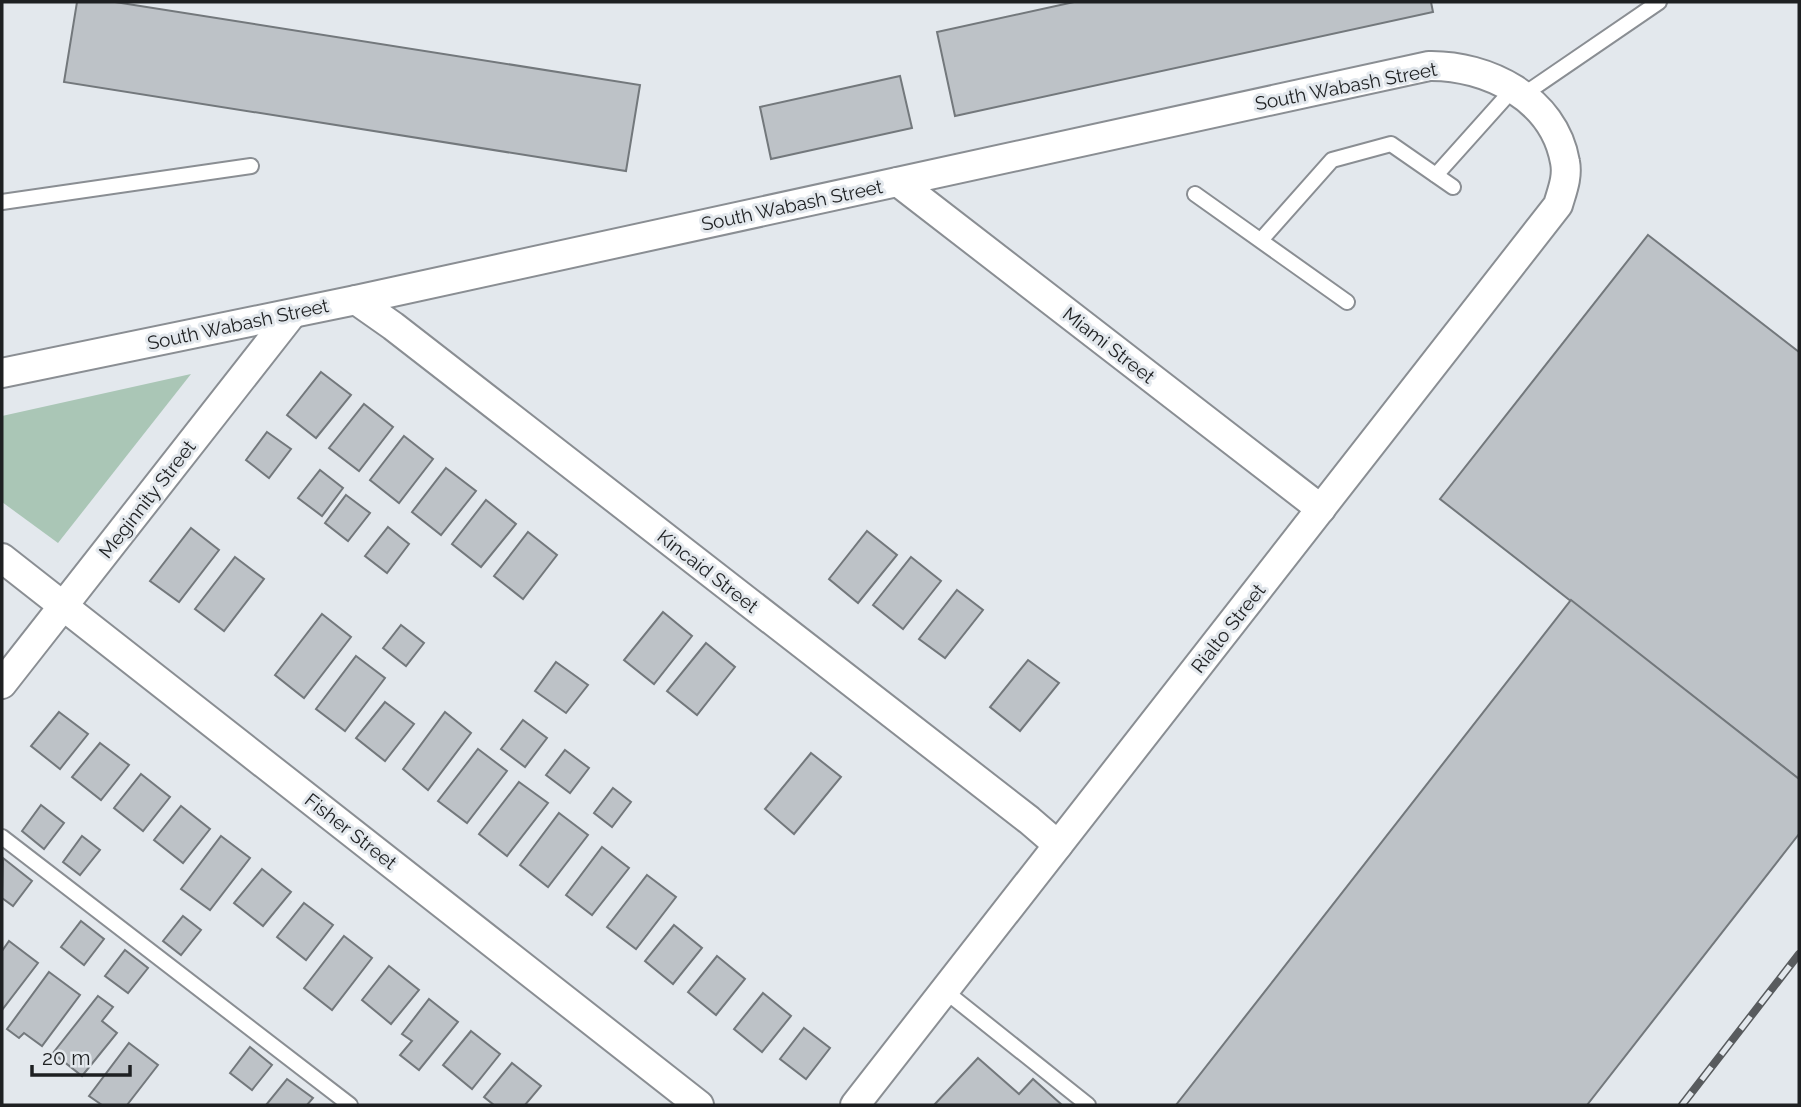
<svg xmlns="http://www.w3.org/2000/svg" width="1801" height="1107" viewBox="0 0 1801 1107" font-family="Raleway,sans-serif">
<rect width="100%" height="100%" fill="#e3e8ed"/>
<!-- green -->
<path fill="#aac6b6" d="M191 374 58 543 2 502V416Z"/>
<!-- building -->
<g fill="#bdc2c7" stroke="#73787c" stroke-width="2">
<path d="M77 2H115L640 85 626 171 64 82Z"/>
<path d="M1074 2H1431L1433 12 955 116 937 32Z"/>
<path d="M900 76 912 128 771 159 760 107Z"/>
<path d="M1648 235 1799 352V779L1440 499Z"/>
<path d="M321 372 351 395 316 438 287 415Z"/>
<path d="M364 404 393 427 359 471 329 448Z"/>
<path d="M267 432 291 449 269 478 246 460Z"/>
<path d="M404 436 433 459 399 503 370 480Z"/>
<path d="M446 468 476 491 441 535 412 512Z"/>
<path d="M320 470 343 488 322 516 298 498Z"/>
<path d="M346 495 370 513 348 541 325 523Z"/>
<path d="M486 500 516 524 481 567 452 544Z"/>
<path d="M388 527 409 544 387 573 365 556Z"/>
<path d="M191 528 219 550 179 602 150 581Z"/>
<path d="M867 531 897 555 858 603 829 579Z"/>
<path d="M528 532 557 555 523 599 494 576Z"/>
<path d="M235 557 264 579 224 631 195 609Z"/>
<path d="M911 557 941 581 903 629 873 605Z"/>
<path d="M957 590 983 610 945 658 919 639Z"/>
<path d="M1571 600 1799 779V834L1587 1105H1176Z"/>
<path d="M663 612 692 636 654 684 624 660Z"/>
<path d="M322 614 351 637 304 698 275 675Z"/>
<path d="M401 625 424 643 406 666 383 648Z"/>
<path d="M706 643 735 667 697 715 667 691Z"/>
<path d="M356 656 385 678 345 731 316 709Z"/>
<path d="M1028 660 1059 683 1020 731 990 707Z"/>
<path d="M556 662 588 685 566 713 535 691Z"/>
<path d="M385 702 414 724 385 761 356 738Z"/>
<path d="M59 712 88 734 60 769 31 746Z"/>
<path d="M445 712 471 733 428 790 403 769Z"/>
<path d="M523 720 547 738 525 767 501 749Z"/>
<path d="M100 743 129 765 101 800 72 777Z"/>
<path d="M478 749 507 771 467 823 438 801Z"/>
<path d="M565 750 589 768 570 793 546 775Z"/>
<path d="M811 753 841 777 794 834 765 809Z"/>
<path d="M141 774 170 797 143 831 114 808Z"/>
<path d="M519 782 548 803 507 856 479 834Z"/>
<path d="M613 788 631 802 612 827 594 813Z"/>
<path d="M41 805 64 823 44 849 22 831Z"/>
<path d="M181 806 210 829 183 863 154 840Z"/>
<path d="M559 813 588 835 548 887 520 865Z"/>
<path d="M82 836 100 850 80 875 63 862Z"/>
<path d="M221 836 250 858 210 910 181 889Z"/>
<path d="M602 847 629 868 592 915 566 895Z"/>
<path d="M3 858 32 881 13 906 2 898Z"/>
<path d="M262 869 291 892 263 926 234 903Z"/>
<path d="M647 875 676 897 636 949 607 927Z"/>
<path d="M304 903 333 925 306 960 277 937Z"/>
<path d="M183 916 201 930 181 955 163 941Z"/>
<path d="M81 921 104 939 84 965 61 947Z"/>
<path d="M674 925 702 948 673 984 645 961Z"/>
<path d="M344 936 372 958 332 1010 304 988Z"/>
<path d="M9 941 38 963 2 1010V951Z"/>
<path d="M125 950 148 968 128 993 105 976Z"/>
<path d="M717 956 745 979 716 1015 688 992Z"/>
<path d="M389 966 419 990 391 1024 362 1000Z"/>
<path d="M49 972 80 995 42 1046 24 1033 19 1038 7 1029Z"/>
<path d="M763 993 791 1016 762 1052 734 1029Z"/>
<path d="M98 996 113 1007 102 1021 117 1033 82 1076 53 1053Z"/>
<path d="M429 999 458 1022 419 1070 400 1055 412 1041 402 1034Z"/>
<path d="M804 1028 830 1048 806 1079 780 1059Z"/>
<path d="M471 1031 500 1054 472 1089 443 1065Z"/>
<path d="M129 1043 158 1065 127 1105H102L89 1096Z"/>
<path d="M250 1047 272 1065 252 1090 230 1073Z"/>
<path d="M978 1058 1019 1094 1033 1079 1062 1105H934Z"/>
<path d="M512 1063 541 1086 525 1105H494L484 1097Z"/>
<path d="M287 1079 313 1098 307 1105H266Z"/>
</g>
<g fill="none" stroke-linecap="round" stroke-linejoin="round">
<!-- service casing -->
<g stroke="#8a8e93" stroke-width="18">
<g id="service">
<path d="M1523 95 1659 2"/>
<path d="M1436 175 1513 89"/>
<path d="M1195 194 1347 302"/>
<path d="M2 202 251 166"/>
<path d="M1261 240 1332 160 1391 144 1453 187"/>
<path d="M2 837 350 1105"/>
<path d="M945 991 1088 1105"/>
</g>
</g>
<!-- minor casing -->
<g stroke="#8a8e93" stroke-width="32">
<g id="minor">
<path d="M898 182 1321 509"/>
<path d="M356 300 393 326 1029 820 1058 845"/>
<path d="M2 373 356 300 1429 66C1487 65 1554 98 1565 162 1568 177 1562 191 1558 205L855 1105"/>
<path d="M2 558 699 1105"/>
<path d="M2 684 292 314"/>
</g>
</g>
<!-- service -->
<use href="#service" stroke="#fff" stroke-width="14"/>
<!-- minor -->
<use href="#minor" stroke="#fff" stroke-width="28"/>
<!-- rail casing -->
<g stroke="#585b5e" stroke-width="8">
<path id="rail" d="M1682 1105 1799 954"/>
</g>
<!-- rail -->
<use href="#rail" stroke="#e3e8ed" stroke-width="5" stroke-dasharray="16" stroke-linecap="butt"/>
</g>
<g text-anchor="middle" stroke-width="6" stroke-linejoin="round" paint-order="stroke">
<!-- street labels -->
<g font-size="19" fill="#1e2022" stroke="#e3e8ed">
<text transform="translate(1346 86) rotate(-11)" y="7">South Wabash Street</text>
<text transform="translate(792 205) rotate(-12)" y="7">South Wabash Street</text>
<text transform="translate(238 324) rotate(-12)" y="7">South Wabash Street</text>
<text transform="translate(1109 345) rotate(38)" y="7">Miami Street</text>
<text transform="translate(147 499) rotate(-52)" y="7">Meginnity Street</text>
<text transform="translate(708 571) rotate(38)" y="7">Kincaid Street</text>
<text transform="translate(1228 628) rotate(-52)" y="7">Rialto Street</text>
<text transform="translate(351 831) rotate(38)" y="7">Fisher Street</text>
</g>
</g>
<!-- border -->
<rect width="1801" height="1107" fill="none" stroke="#1e2022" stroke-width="7"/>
<!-- scale -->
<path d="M32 1065v10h98v-10" fill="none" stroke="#1e2022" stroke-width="3.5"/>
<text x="42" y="1065" font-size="21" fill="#1e2022" stroke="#e3e8ed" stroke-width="5" paint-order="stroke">20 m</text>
</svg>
